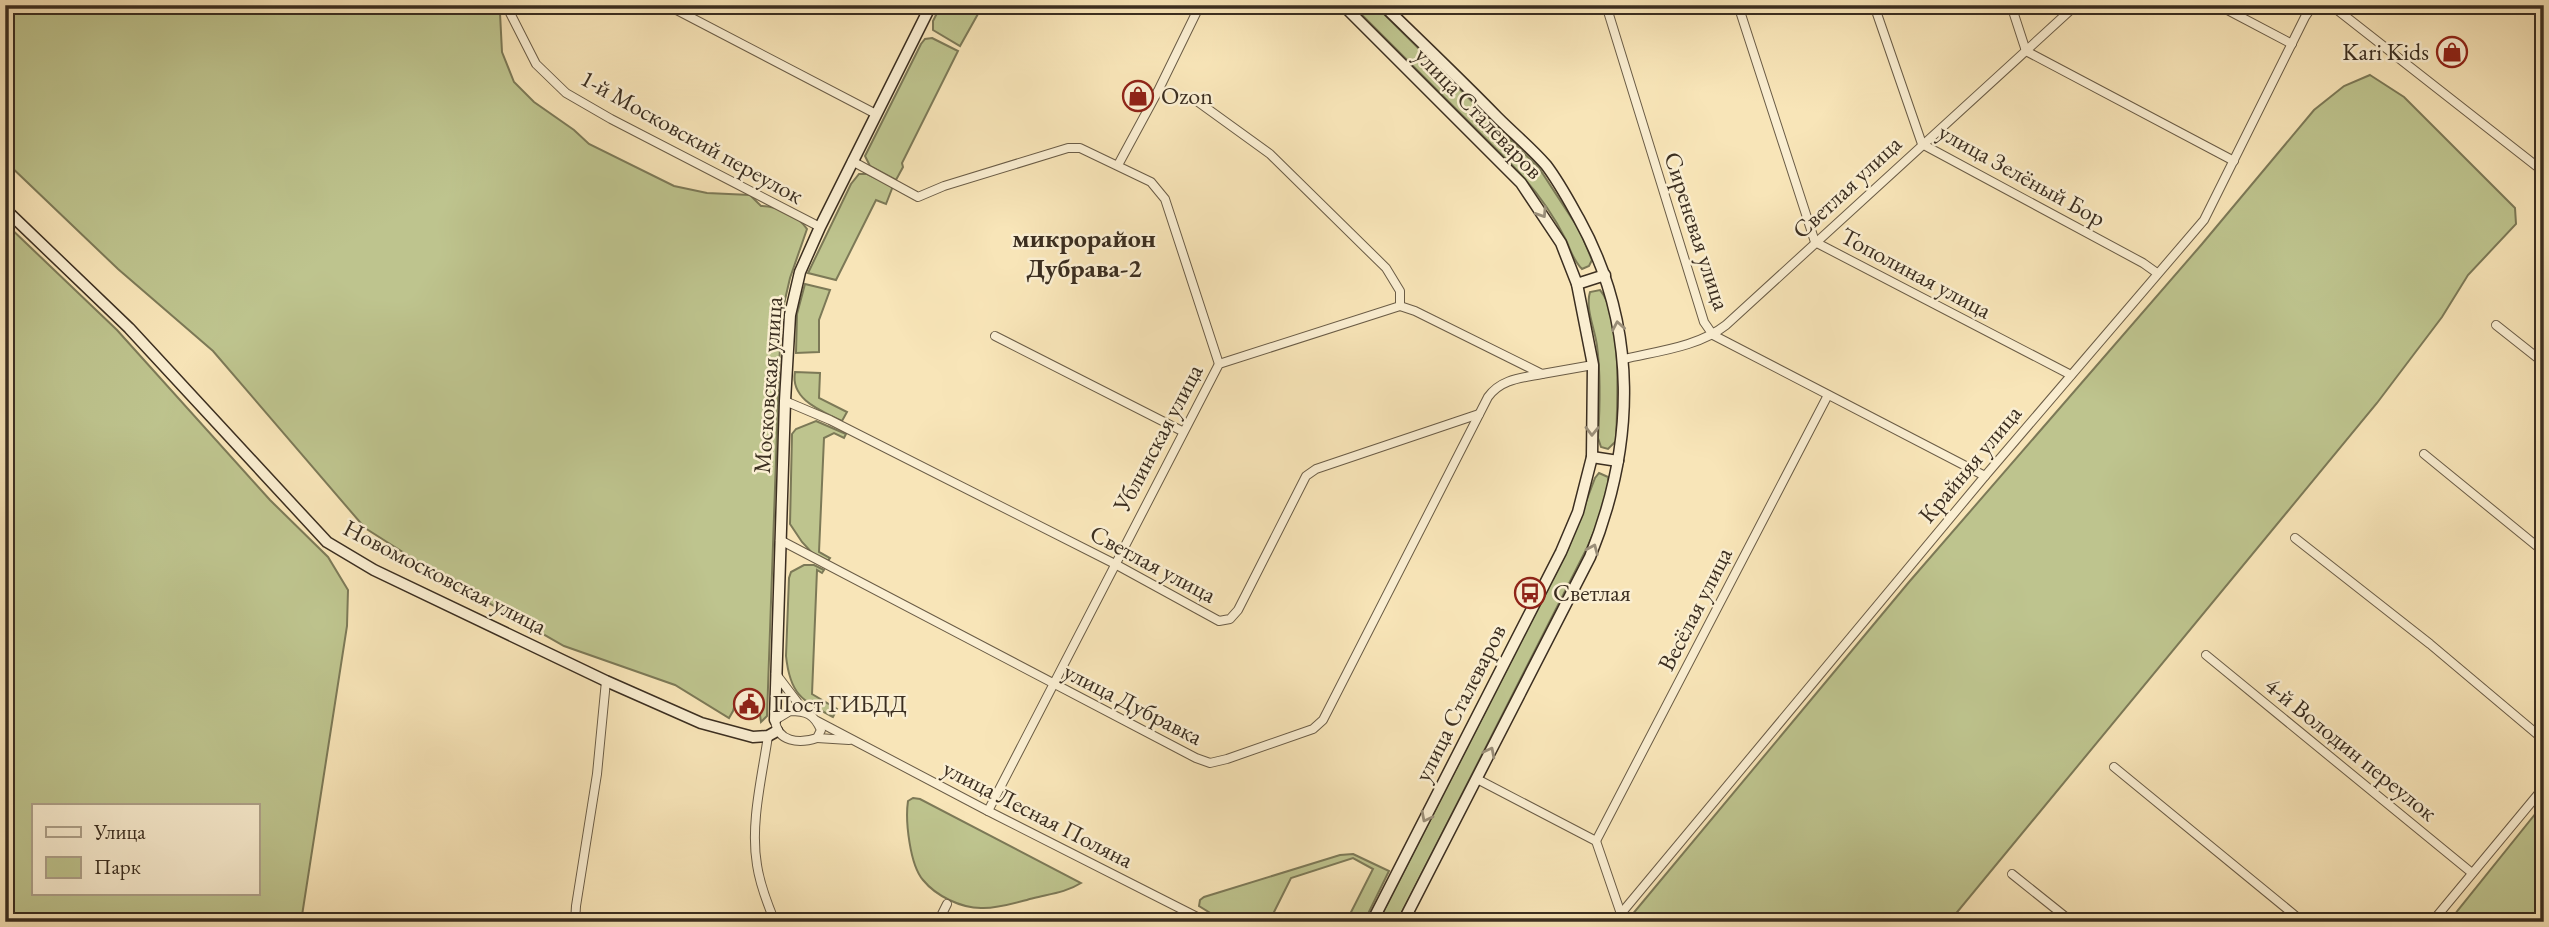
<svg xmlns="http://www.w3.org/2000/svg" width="2549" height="927" viewBox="0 0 2549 927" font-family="'EB Garamond',serif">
<rect width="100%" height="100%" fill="#f8e5b8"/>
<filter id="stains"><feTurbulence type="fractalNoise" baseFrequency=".00286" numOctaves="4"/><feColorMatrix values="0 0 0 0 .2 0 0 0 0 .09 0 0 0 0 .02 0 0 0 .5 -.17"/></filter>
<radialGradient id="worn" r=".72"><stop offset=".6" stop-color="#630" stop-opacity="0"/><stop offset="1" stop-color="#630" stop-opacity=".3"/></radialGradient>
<!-- green -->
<g fill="#bec48e" stroke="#7c7957" stroke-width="2" fill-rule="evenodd">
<path d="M5 5H497L500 13 502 52 514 82 534 102 574 130 589 144 674 186 707 193 750 195 761 206C777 206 798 215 807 229L790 278 781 317 767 716 761 722 757 694H738L733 711 729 718 675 685 564 646 431 570 365 528 213 351 118 269 5 161Z"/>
<path d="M941 5H983L960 46 933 30V21Z"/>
<path d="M1352 5H1375L1539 168 1580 231 1592 260 1589 266 1582 269C1573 260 1571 251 1566 240 1553 214 1533 187 1513 166Z"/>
<path d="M932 38 958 51 902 163 903 167 896 180 870 166 865 156 921 44 925 39Z"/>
<path d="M2370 75 2404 97 2515 208 2516 224 2468 275 2442 317 2377 403 1949 922H1626L1909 582 2202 244 2314 110 2344 86Z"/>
<path d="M859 174H867L893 186 886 204 876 200 836 280 808 273 851 184Z"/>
<path d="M5 223 117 330 270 500 328 557 348 590 347 626 301 922H5ZM33 806H257V894H33Z"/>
<path d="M805 284 830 290 819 320V352L796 353 797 314Z"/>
<path d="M1600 290C1623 316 1617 406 1616 441L1608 449 1601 447 1598 438C1600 407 1601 377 1597 346 1595 329 1585 309 1590 292Z"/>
<path d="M795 372 820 373 819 398 847 412 842 421C822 411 790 400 795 372Z"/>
<path d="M816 421 846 434 844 438 834 433 824 438 819 552 830 558 827 562 815 556 802 542 790 524 792 434 796 429Z"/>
<path d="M1599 473 1608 477C1610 500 1596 526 1587 548L1397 922H1378L1568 549 1595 478Z"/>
<path d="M804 565H814L824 570 822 573 817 570 812 694 837 709 833 717C801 700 790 694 786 656L789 578 791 572Z"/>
<path d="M913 798 920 799 1081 883C1067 892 1050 894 1034 898 1018 902 998 909 981 908 961 908 936 896 923 880 910 865 905 821 908 801Z"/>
<path d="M2544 803V922H2449L2458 910Z"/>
<path d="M1353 854 1389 871 1364 922H1346L1373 869 1353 858 1291 878 1270 920 1271 922H1225L1199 906 1200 900 1204 897 1340 855Z"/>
</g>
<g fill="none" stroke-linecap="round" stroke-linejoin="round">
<!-- street casing -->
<g stroke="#6a5c46" stroke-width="10">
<g id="street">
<path d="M506 5 536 64 566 93 611 119 820 227"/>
<path d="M667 5 876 114"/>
<path d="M1606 5 1704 322 1713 335 1985 476"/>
<path d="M1738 5 1815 242 2071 375"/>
<path d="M1874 5 1922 144 2143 263 2157 273"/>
<path d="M2011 5 2026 51 2234 161"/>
<path d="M2218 5 2292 44"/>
<path d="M2331 5 2544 172"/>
<path d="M2539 5 2544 10"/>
<path d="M1194 99 1270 154 1386 268 1400 291V306"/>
<path d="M852 161 918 197 944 186 1068 148H1080L1151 182 1165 199 1219 364"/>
<path d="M1118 165 1158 91 1200 5"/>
<path d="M2496 325 2544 363"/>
<path d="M995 336 1182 431"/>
<path d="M1624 359C1658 351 1698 347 1726 325L2076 5"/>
<path d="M785 401 830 420 1115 564 1219 621 1230 619 1238 610 1306 476 1316 469 1479 414"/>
<path d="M2424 454 2544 552"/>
<path d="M2295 538 2430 644 2544 740"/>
<path d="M780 540 1196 758 1210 763 1227 759 1313 729 1323 720 1488 397C1501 379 1521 378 1542 374"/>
<path d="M2206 655 2472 873"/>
<path d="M776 674 804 711"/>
<path d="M790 711C806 711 814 714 821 730L817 738C799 744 777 742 775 720Z"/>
<path d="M817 721 988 811 1207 922"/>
<path d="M768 736C762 777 750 824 757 865 760 885 767 903 775 922"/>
<path d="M817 738 849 740"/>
<path d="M2114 767 2303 922"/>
<path d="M1477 779 1596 841 1621 914"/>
<path d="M988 811 1219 364 1400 306 1415 311 1542 374 1593 365"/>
<path d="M1596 841 1828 395"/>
<path d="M2012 874 2072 922"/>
<path d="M575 922 576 906 597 774 606 681"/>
<path d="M938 922 947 904"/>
<path d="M1614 922 1985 476 2204 220 2305 17 2313 5"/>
<path d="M2432 922 2544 787"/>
</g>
</g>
<!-- secondary casing -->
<g stroke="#3b2e20" stroke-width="13">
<g id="secondary">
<path d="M1343 5 1521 183 1561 243 1577 284 1593 365 1592 457 1578 512 1561 552 1372 922"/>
<path d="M1383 5C1421 42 1460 79 1497 117 1513 133 1531 148 1546 165 1559 182 1569 201 1579 219 1639 328 1635 445 1590 557L1403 922"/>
<path d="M5 209 129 328 327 542 374 570 606 681 701 723 753 737 768 736 777 731"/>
<path d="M1577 284 1605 275"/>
<path d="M1592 457 1618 461"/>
<path d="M775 720 785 401 790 315 800 272 820 227 931 5"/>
</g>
</g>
<!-- street -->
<use href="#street" stroke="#faeed1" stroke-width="8"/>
<!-- secondary -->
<use href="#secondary" stroke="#faeed1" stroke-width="10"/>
</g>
<!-- one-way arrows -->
<defs><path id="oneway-chevron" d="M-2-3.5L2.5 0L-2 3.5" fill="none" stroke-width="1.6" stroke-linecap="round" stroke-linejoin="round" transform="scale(1.75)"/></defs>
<g stroke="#9a8e78">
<use href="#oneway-chevron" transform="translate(1542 213) rotate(57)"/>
<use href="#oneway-chevron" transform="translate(1618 326) rotate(-100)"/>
<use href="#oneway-chevron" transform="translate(1592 431) rotate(91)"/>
<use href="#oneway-chevron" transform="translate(1593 549) rotate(-67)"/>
<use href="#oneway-chevron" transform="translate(1490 752) rotate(-63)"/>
<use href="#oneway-chevron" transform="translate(1426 817) rotate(117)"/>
</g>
<!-- icons -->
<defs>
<g id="shop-ring" transform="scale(1.575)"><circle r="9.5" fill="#faeed1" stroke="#8f2418" stroke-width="1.5"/><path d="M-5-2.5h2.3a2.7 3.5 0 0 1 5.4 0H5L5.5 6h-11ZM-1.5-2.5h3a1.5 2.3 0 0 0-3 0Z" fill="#8f2418"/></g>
<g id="bus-ring" transform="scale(1.575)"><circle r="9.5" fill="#faeed1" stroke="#8f2418" stroke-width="1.5"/><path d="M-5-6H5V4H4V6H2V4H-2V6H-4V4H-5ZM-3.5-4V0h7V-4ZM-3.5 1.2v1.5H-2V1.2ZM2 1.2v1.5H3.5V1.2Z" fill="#8f2418"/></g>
<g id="civic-ring" transform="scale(1.575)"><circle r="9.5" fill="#faeed1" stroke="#8f2418" stroke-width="1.5"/><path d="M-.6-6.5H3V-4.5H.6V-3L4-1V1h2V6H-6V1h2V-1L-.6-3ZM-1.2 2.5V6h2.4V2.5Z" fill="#8f2418"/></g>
</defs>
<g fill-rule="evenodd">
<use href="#shop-ring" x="2452" y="52"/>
<use href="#shop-ring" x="1138" y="96"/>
<use href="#bus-ring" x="1530" y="593"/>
<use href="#civic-ring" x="749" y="704"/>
</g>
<g text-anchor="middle" stroke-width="5" stroke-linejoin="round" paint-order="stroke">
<!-- poi labels -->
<g font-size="24" fill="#3b2e20" stroke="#faeed1" text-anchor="start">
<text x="2429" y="60" text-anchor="end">Kari Kids</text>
<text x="1161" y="104">Ozon</text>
<text x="1553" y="601">Светлая</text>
<text x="772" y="712">Пост ГИБДД</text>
</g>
<!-- street labels -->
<g font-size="24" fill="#3b2e20" stroke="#faeed1">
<text transform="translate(1479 113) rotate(46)" y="8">улица Сталеваров</text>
<text transform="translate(692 137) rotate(29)" y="8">1-й Московский переулок</text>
<text transform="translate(2022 175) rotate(29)" y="8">улица Зелёный Бор</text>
<text transform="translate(1847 187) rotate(-43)" y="8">Светлая улица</text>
<text transform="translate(1697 231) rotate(72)" y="8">Сиреневая улица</text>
<text transform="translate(1916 273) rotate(28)" y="8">Тополиная улица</text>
<text transform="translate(768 385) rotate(-86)" y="8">Московская улица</text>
<text transform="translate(1158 438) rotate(-62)" y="8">Ублинская улица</text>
<text transform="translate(1970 464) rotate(-50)" y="8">Крайняя улица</text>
<text transform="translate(1153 564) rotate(28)" y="8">Светлая улица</text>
<text transform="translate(445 577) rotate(27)" y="8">Новомосковская улица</text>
<text transform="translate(1695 609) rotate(-63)" y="8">Весёлая улица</text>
<text transform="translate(1460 703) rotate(-63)" y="8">улица Сталеваров</text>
<text transform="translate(1133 704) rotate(27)" y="8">улица Дубравка</text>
<text transform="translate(2351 749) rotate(39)" y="8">4-й Володин переулок</text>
<text transform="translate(1038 814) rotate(27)" y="8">улица Лесная Поляна</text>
</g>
<!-- neighbourhood labels -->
<g font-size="26" font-weight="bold" fill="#3b2e20" stroke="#faeed1">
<text x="1084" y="247">микрорайон<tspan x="1084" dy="30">Дубрава-2</tspan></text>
</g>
</g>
<!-- margin -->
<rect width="2549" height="927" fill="none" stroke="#f8e5b8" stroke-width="28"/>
<rect x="7" y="7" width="2535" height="913" fill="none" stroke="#3b2e20" stroke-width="3.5"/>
<rect x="14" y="14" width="2521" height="899" fill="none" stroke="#3b2e20" stroke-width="2"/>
<!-- legend -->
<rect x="32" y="804" width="228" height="91" fill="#faeed1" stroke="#aea18a" stroke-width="2"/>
<rect x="46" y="827" width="35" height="10" fill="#faeed1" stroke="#aea18a" stroke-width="2"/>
<text x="94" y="839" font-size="21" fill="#3b2e20">Улица</text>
<rect x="46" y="857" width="35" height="21" fill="#bec48e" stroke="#aea18a" stroke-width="2"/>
<text x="94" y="874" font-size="21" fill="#3b2e20">Парк</text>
<rect width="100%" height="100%" filter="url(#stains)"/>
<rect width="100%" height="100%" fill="url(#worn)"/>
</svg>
